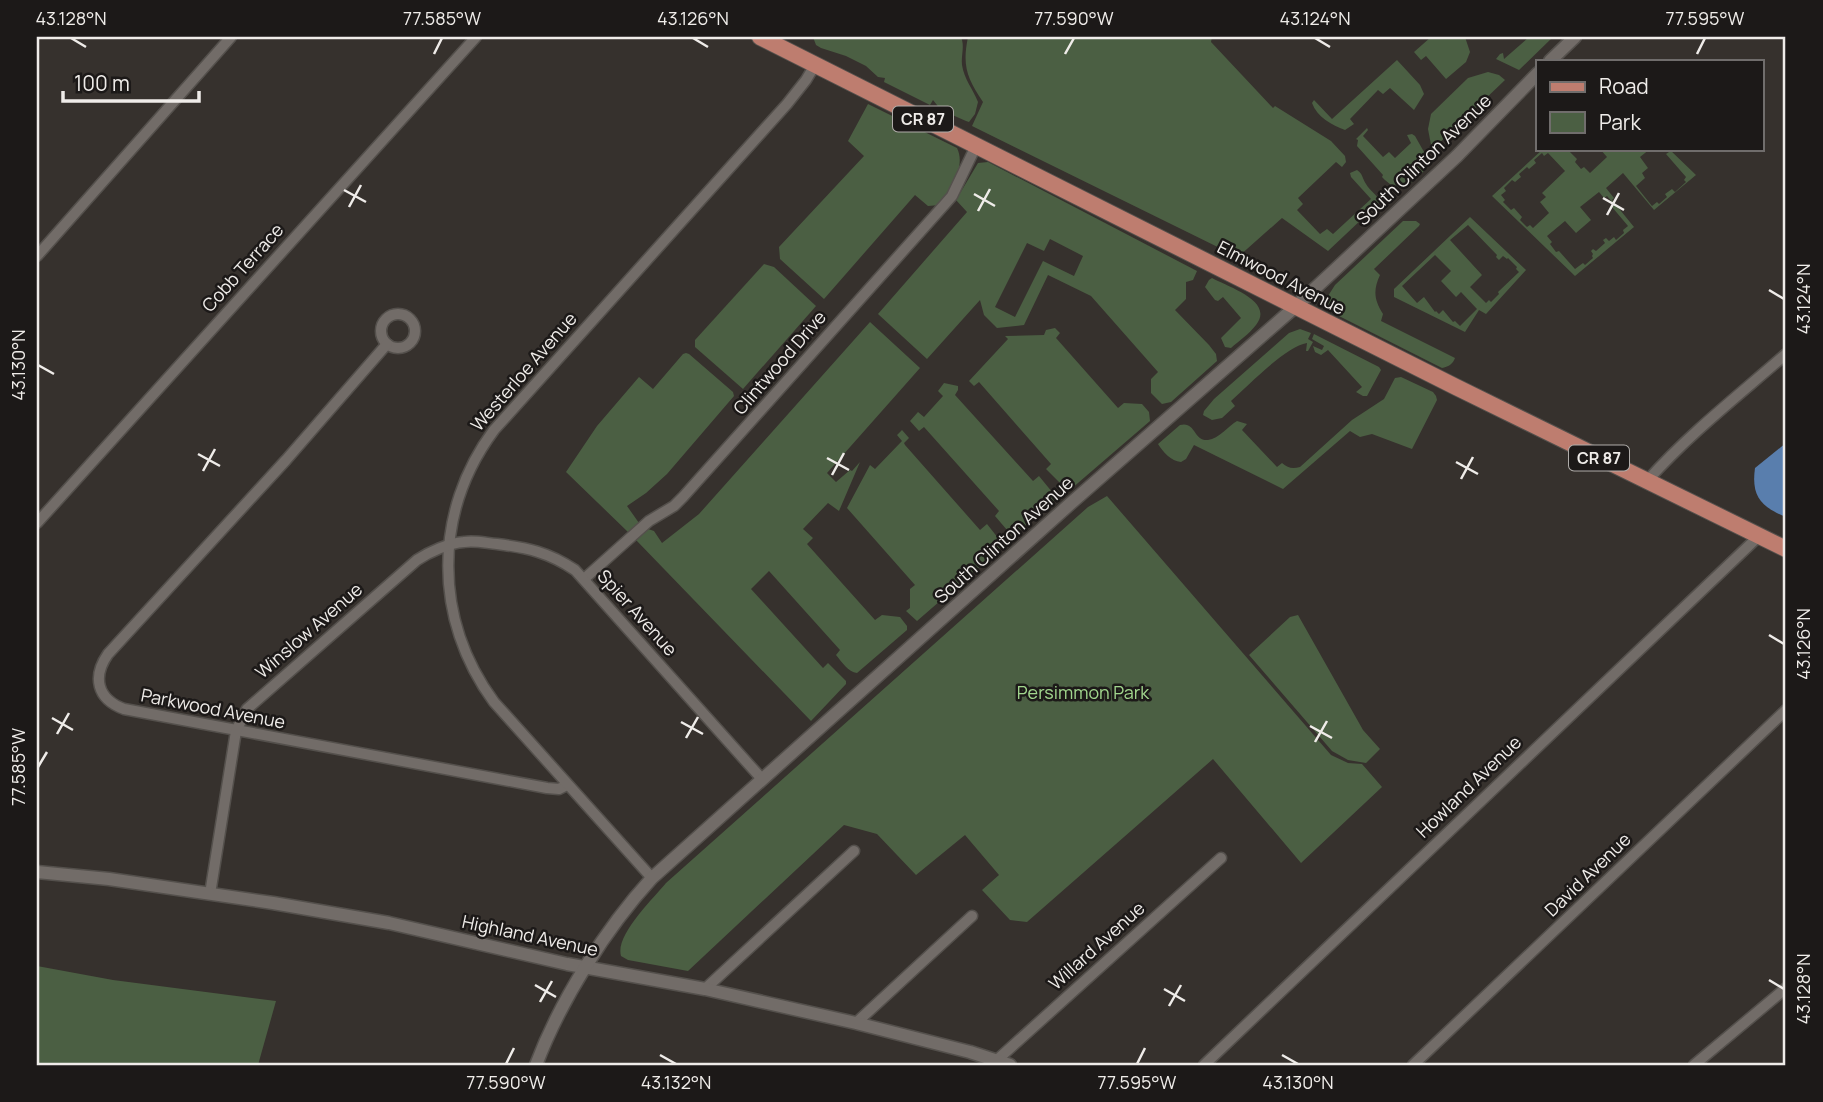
<svg xmlns="http://www.w3.org/2000/svg" width="1823" height="1102" viewBox="0 0 1823 1102" font-family="Manrope,sans-serif">
<rect width="100%" height="100%" fill="#36312d"/>
<!-- green -->
<g fill="#4b5f43" fill-rule="evenodd">
<path d="M813 37H961C965 46 961 55 962 65 964 79 973 89 978 102L975 114 969 122 966 121 941 110 933 100 930 105 884 82 885 78 878 77 866 66 846 56 821 48 816 45Z"/>
<path d="M968 37H1212L1211 42 1273 108 1275 106 1331 141 1345 156 1346 162 1342 167 1336 162 1298 198 1303 204 1297 210 1320 234 1327 229 1333 234 1371 199 1351 177 1350 173 1357 170C1363 174 1362 178 1366 184 1370 191 1377 194 1380 202L1328 251 1282 218 1238 257 972 126 983 102C967 78 962 66 968 37Z"/>
<path d="M1431 37H1465L1470 52 1466 62 1446 79 1426 56 1421 60 1414 52Z"/>
<path d="M1529 37H1553L1519 70 1496 59 1500 54 1503 53 1504 59Z"/>
<path d="M1397 60 1420 85 1424 94 1414 110 1390 88 1383 94 1378 90 1350 119 1354 124 1345 130C1332 125 1317 117 1312 103L1314 100 1332 119Z"/>
<path d="M1488 72 1499 75 1505 80 1432 150 1428 129 1431 114 1468 78Z"/>
<path d="M868 104 957 148C966 166 951 190 940 205L928 206 915 195 824 299 780 259 779 247 864 156 848 141Z"/>
<path d="M1367 128 1368 130 1363 136 1383 157 1389 152 1395 158 1411 143 1407 135 1412 134 1415 136 1428 159 1427 168C1410 184 1402 198 1382 177L1383 175 1357 146 1358 140 1356 139Z"/>
<path d="M1543 149H1567L1577 159 1575 162 1581 169 1584 167 1590 173 1607 157 1600 149H1650L1640 157 1648 168 1642 173 1645 178 1636 186 1652 206 1657 202 1659 204 1667 197 1665 194 1672 189 1675 192 1686 182 1684 180 1686 177 1666 154 1669 152 1666 149H1669L1696 175 1654 210 1623 173 1606 188 1614 198 1612 200 1634 227 1575 276 1492 196ZM1542 153 1544 156 1548 153 1565 171 1542 193 1546 197 1540 202 1549 213 1533 228 1530 225 1527 227 1520 220 1522 217 1514 208 1511 210 1503 202 1505 200 1501 195 1506 191 1504 188 1512 180 1515 182 1521 177 1519 174 1527 167 1529 169 1536 163 1534 160ZM1599 192 1604 198 1607 196 1614 204 1612 207 1628 226 1623 230 1624 233 1616 240 1614 237 1609 241 1606 238 1603 240 1605 243 1596 251 1593 249 1591 251 1593 254 1592 256 1593 258 1585 265 1583 263 1575 269 1559 251 1556 252 1550 244 1552 242 1547 236 1565 221 1576 233 1591 220 1580 207Z"/>
<path d="M988 162 1197 271 1193 280 1186 282V299L1175 310 1209 345 1216 354 1217 361 1171 402 1162 404 1151 393V379L1158 372 1091 296 1048 275 1024 325 997 328 984 315 980 300 927 359 878 314 967 212 956 200 978 163ZM1050 239 1083 256 1074 276 1043 261 1015 317 995 307 1027 243 1044 251Z"/>
<path d="M1470 217 1526 270 1486 314 1479 310 1465 332 1394 297V289ZM1468 225 1497 255 1496 257 1499 260 1503 256 1507 259 1508 258 1517 267 1516 269 1519 272 1498 292 1499 294 1491 302 1489 300 1486 303 1470 287 1482 275 1450 240ZM1435 255 1451 271 1441 281 1456 297 1461 292 1477 309 1460 326 1455 321 1453 322 1443 310 1439 314 1436 311 1435 312 1424 297 1417 303 1402 286Z"/>
<path d="M1403 221H1416L1420 224 1419 226 1374 269 1380 275C1373 290 1374 300 1383 314L1381 321 1455 358C1453 364 1448 367 1442 368L1335 314 1327 304 1328 296 1335 285Z"/>
<path d="M764 264 774 267 816 306 743 389 695 347V340Z"/>
<path d="M1212 278C1228 287 1275 301 1256 325 1249 334 1239 341 1231 348L1225 347 1221 338 1241 318 1223 297 1218 301 1215 300 1205 287 1209 280Z"/>
<path d="M870 322 920 368 827 473 836 482 850 470 852 471 860 462 839 511 828 503 803 529 813 538 807 544 875 620 882 615 900 617 907 626V630L857 673C848 672 842 662 836 655L840 650 769 571 751 589 823 668 828 663 846 681V684L811 721 636 540 648 529 654 531 662 543 699 514Z"/>
<path d="M1055 328 1060 333 1056 338 1118 408 1124 403 1142 404 1149 412 1150 421 1071 489 1062 485 1046 469 1051 464 979 382 974 386 969 381 1008 339 1005 336 1044 335 1046 330Z"/>
<path d="M1300 329 1311 333 1308 339 1313 342 1308 351H1306L1307 343C1286 346 1248 386 1231 401L1235 406 1222 418 1212 420 1203 415 1204 411 1214 399 1289 333Z"/>
<path d="M1314 334 1379 367 1381 370 1367 396H1363L1356 392 1362 387 1328 350 1321 355 1315 352 1313 346 1322 350 1324 346 1312 339Z"/>
<path d="M686 353 689 354 733 392 734 396 667 474 646 493 627 506 639 523 628 532 566 472 597 426 639 377 653 389 683 354Z"/>
<path d="M1401 377 1433 392 1436 396 1437 400 1412 449 1372 434 1360 437 1350 431 1283 489 1194 445 1186 459 1181 462C1171 461 1163 452 1158 444L1180 425C1196 421 1193 441 1208 440 1219 439 1228 426 1237 421L1247 424 1242 430 1277 467 1282 463C1288 468 1292 469 1300 467L1352 420 1384 399 1395 378Z"/>
<path d="M944 383 958 386V390L955 395 1033 481 1039 476 1057 498 1013 537 995 516 999 511 924 427 919 431 910 421 918 412 924 417 943 396 938 391Z"/>
<path d="M902 430 909 438 904 443 905 445 980 530 987 524 1002 543 1001 548 917 621 906 611 910 608V589L915 585 847 508 870 465 875 469 902 441 897 435Z"/>
<path d="M1107 496 1331 755 1348 763 1362 764 1382 787 1301 863 1213 759 1027 922 1010 920 982 890 999 875 965 835 916 875 877 834 844 825 688 971 628 960 621 956C615 935 653 899 666 883L1088 507Z"/>
<path d="M1298 615 1363 730 1380 749 1366 763 1348 760 1332 751 1249 655 1290 617Z"/>
<path d="M37 966 113 980 276 1001 258 1065H37Z"/>
</g>
<!-- water -->
<path fill="#597ead" d="M1786 443V517C1761 507 1751 496 1755 468Z"/>
<g fill="none" stroke-linecap="round" stroke-linejoin="round">
<!-- minor casing -->
<g stroke="#54504c" stroke-width="13">
<g id="minor">
<path d="M37 256 231 37"/>
<circle cx="398" cy="331" r="17"/>
<path d="M387 344 286 460 108 654C92 677 97 699 124 709L547 788 559 789 567 785"/>
<path d="M1648 480C1689 434 1739 395 1786 354"/>
<path d="M37 523 476 37"/>
<path d="M584 579 649 521 674 506 683 497 945 204 952 196 976 146"/>
<path d="M652 878 494 702C433 619 433 512 494 430L787 104 806 80 815 65"/>
<path d="M210 894 236 731 247 709 417 560C429 552 449 543 464 542 474 540 486 543 497 544 528 548 548 552 575 570L761 778"/>
<path d="M705 989 854 851"/>
<path d="M856 1023 972 916"/>
<path d="M997 1060 1221 858"/>
<path d="M1204 1065 1759 536"/>
<path d="M1413 1065 1786 710"/>
<path d="M1694 1065 1786 988"/>
</g>
</g>
<!-- tertiary casing -->
<g stroke="#54504c" stroke-width="15">
<g id="tertiary">
<path d="M1550 61 1575 37"/>
<path d="M37 872 109 879 273 903 389 923 567 964 705 989 856 1023 970 1052 1010 1065"/>
<path d="M536 1065C560 1001 606 928 652 878L1070 504 1295 307 1457 156 1538 73"/>
</g>
</g>
<!-- primary casing -->
<g stroke="#54504c" stroke-width="18">
<path id="primary" d="M760 37 1456 387 1786 549"/>
</g>
<!-- minor -->
<use href="#minor" stroke="#726c68" stroke-width="10"/>
<!-- tertiary -->
<use href="#tertiary" stroke="#726c68" stroke-width="12"/>
<!-- primary -->
<use href="#primary" stroke="#be7d6f" stroke-width="16"/>
</g>
<!-- ticks -->
<path fill="none" stroke="#efece9" stroke-width="2.5" d="M71 38 86 47M693 38 708 47M1315 38 1330 47M434 54 442 38M1065 54 1074 38M1697 54 1705 38M344 190 366 202M974 194 995 206M1603 198 1624 210M349 207 361 185M978 211 990 189M1607 215 1619 193M1769 290 1784 299M38 365 54 374M198 454 220 466M827 458 849 470M1456 462 1478 474M203 471 215 449M832 475 844 453M1461 479 1473 457M1769 635 1784 644M52 718 73 730M681 722 703 734M1310 726 1332 738M57 734 69 713M686 738 698 717M1315 742 1327 721M38 767 47 752M1769 980 1784 989M535 985 556 997M1164 989 1185 1001M540 1002 552 981M1169 1006 1181 985M660 1055 676 1064M1282 1055 1298 1064M506 1064 514 1048M1137 1064 1145 1048"/>
<g text-anchor="middle" stroke-width="5" stroke-linejoin="round" paint-order="stroke">
<!-- shield labels -->
<g fill="#1c1918" stroke="#b0adaa" stroke-width="2">
<rect x="893" y="106.5" width="60" height="25" rx="5"/>
<rect x="1569" y="445.5" width="60" height="25" rx="5"/>
</g>
<g font-size="16" font-weight="bold" fill="#efece9">
<text x="923" y="125">CR 87</text>
<text x="1599" y="464">CR 87</text>
</g>
<!-- street labels -->
<g font-size="18" fill="#efece9" stroke="#1c1918">
<text transform="translate(1424 160) rotate(-44)" y="6">South Clinton Avenue</text>
<text transform="translate(243 268) rotate(-48)" y="6">Cobb Terrace</text>
<text transform="translate(1281 278) rotate(27)" y="6">Elmwood Avenue</text>
<text transform="translate(780 363) rotate(-49)" y="6">Clintwood Drive</text>
<text transform="translate(524 372) rotate(-49)" y="6">Westerloe Avenue</text>
<text transform="translate(1004 540) rotate(-42)" y="6">South Clinton Avenue</text>
<text transform="translate(637 613) rotate(48)" y="6">Spier Avenue</text>
<text transform="translate(309 631) rotate(-41)" y="6">Winslow Avenue</text>
<text transform="translate(213 709) rotate(11)" y="6">Parkwood Avenue</text>
<text transform="translate(1469 787) rotate(-44)" y="6">Howland Avenue</text>
<text transform="translate(1588 875) rotate(-44)" y="6">David Avenue</text>
<text transform="translate(530 936) rotate(12)" y="6">Highland Avenue</text>
<text transform="translate(1097 946) rotate(-42)" y="6">Willard Avenue</text>
</g>
<!-- park labels -->
<g font-size="18" fill="#a1d68d" stroke="#1c1918">
<text x="1083" y="699">Persimmon Park</text>
</g>
</g>
<!-- border -->
<rect width="1823" height="1102" fill="none" stroke="#1c1918" stroke-width="77"/>
<!-- legend -->
<rect x="1536" y="60" width="228" height="91" fill="#1c1918" stroke="#706d6c" stroke-width="2"/>
<rect x="1550" y="82" width="35" height="10" fill="#be7d6f" stroke="#706d6c" stroke-width="2"/>
<text x="1599" y="94" font-size="21" fill="#efece9">Road</text>
<rect x="1550" y="112" width="35" height="21" fill="#4b5f43" stroke="#706d6c" stroke-width="2"/>
<text x="1599" y="130" font-size="21" fill="#efece9">Park</text>
<!-- scale -->
<path d="M63 91v10h136v-10" fill="none" stroke="#efece9" stroke-width="3.5"/>
<text x="74" y="91" font-size="21" fill="#efece9" stroke="#1c1918" stroke-width="5" paint-order="stroke">100 m</text>
<rect x="38" y="38" width="1746" height="1026" fill="none" stroke="#efece9" stroke-width="2.5"/>
<g font-size="18" text-anchor="middle" fill="#efece9">
<text x="71" y="25">43.128°N</text>
<text x="442" y="25">77.585°W</text>
<text x="693" y="25">43.126°N</text>
<text x="1074" y="25">77.590°W</text>
<text x="1315" y="25">43.124°N</text>
<text x="1705" y="25">77.595°W</text>
<text transform="translate(1804 299) rotate(-90)" y="6">43.124°N</text>
<text transform="translate(19 365) rotate(-90)" y="6">43.130°N</text>
<text transform="translate(1804 644) rotate(-90)" y="6">43.126°N</text>
<text transform="translate(19 767) rotate(-90)" y="6">77.585°W</text>
<text transform="translate(1804 989) rotate(-90)" y="6">43.128°N</text>
<text x="506" y="1089">77.590°W</text>
<text x="676" y="1089">43.132°N</text>
<text x="1137" y="1089">77.595°W</text>
<text x="1298" y="1089">43.130°N</text>
</g>
</svg>
